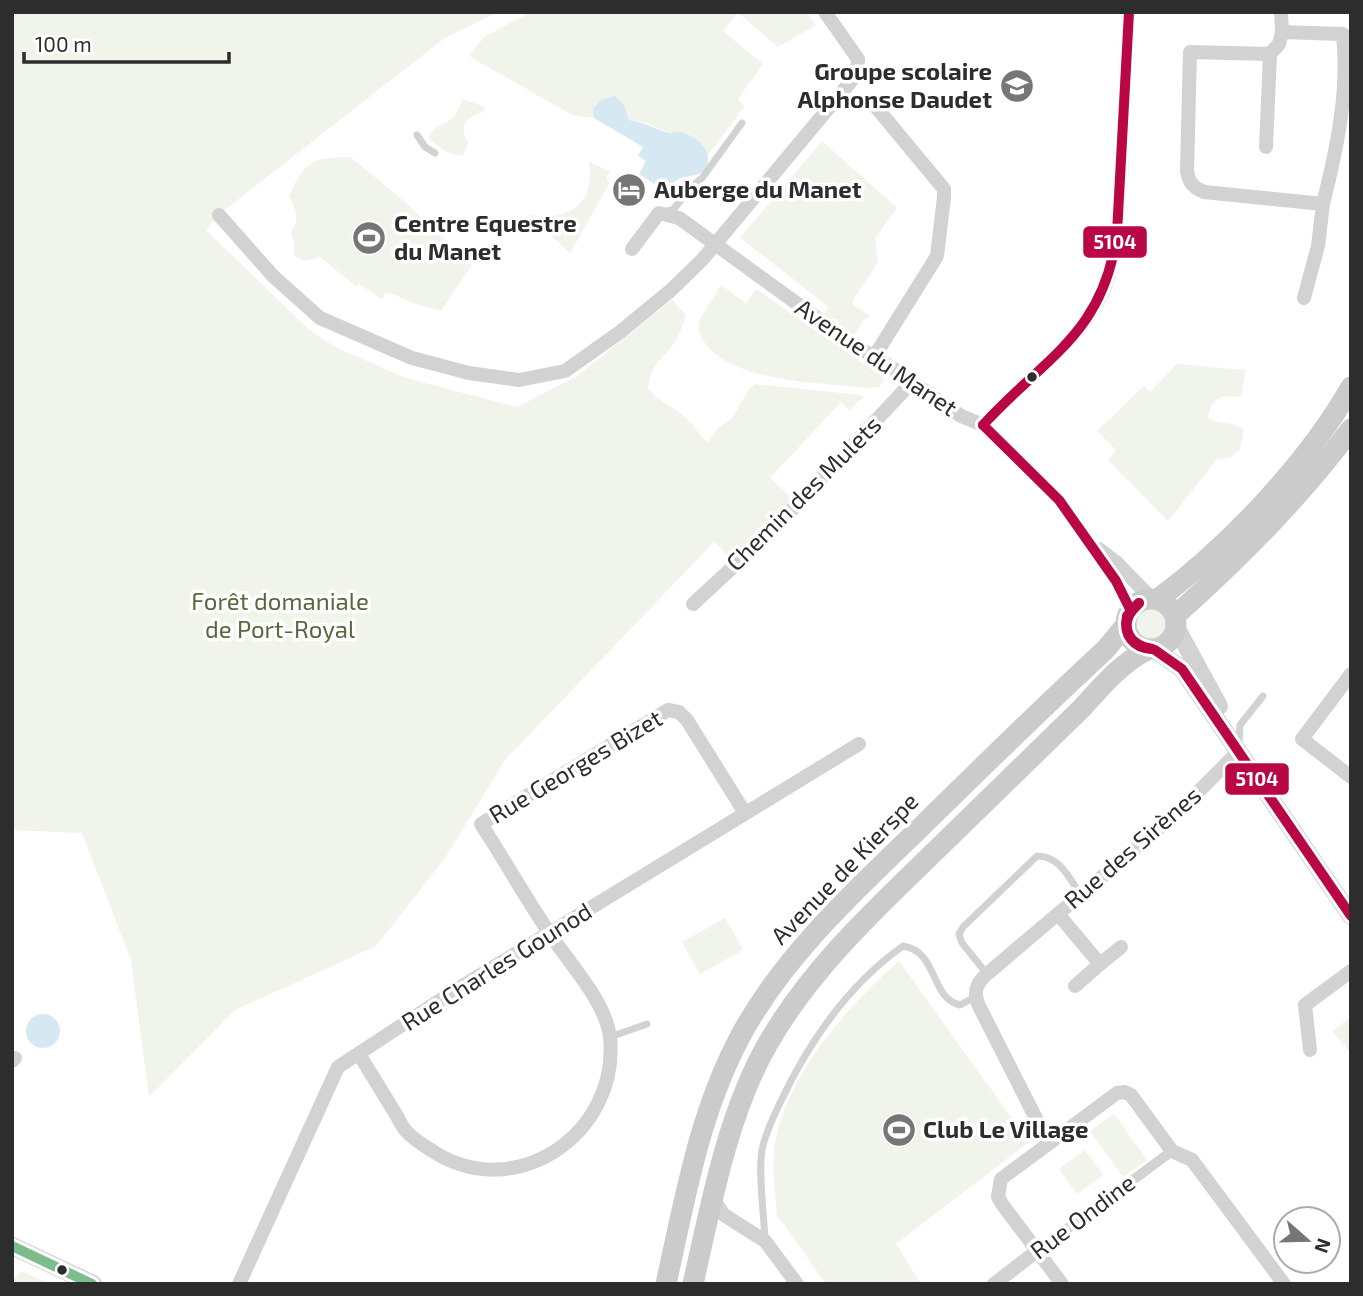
<svg xmlns="http://www.w3.org/2000/svg" width="1363" height="1296" viewBox="0 0 1363 1296" font-family="'Exo 2',sans-serif">
<rect width="100%" height="100%" fill="#fff"/>
<!-- green -->
<g fill="#f0f4eb">
<path d="M12 12H498L445 38 217 216 206 230 308 329 337 348 406 378 517 407 577 376 672 300 686 315C683 324 680 334 675 341 663 361 651 361 648 389 660 402 676 408 689 421 697 428 699 436 708 442L718 428 732 418 750 388 755 384 861 395 864 397 849 410 841 402 770 478 793 500 734 561 714 542 505 760 445 858 376 946 235 1010 149 1097 131 960 82 833 12 830Z"/>
<path d="M531 12H807L816 25 778 47 738 13 723 31 763 64 738 99 744 107 708 155 704 146 678 132 669 133 647 123 629 120 624 105 594 109V118L572 115 469 56 484 37Z"/>
<path d="M463 99 485 107 484 112C466 116 458 126 468 142L463 156 446 152 429 139C432 124 446 126 455 115 458 111 461 104 463 99Z"/>
<path d="M822 141 897 208 875 238 878 262 853 300V305L870 316 863 320 854 336 840 327 838 320 834 318 831 321 825 314 828 306 740 238Z"/>
<path d="M350 157 397 195 472 265 441 311 416 304 390 293 385 294 382 299 359 284 356 286 320 257C310 260 303 264 294 255V242L291 233C300 218 297 211 289 196 306 160 311 158 350 157Z"/>
<path d="M589 161 610 172 606 179 610 182 570 253 528 214C568 223 596 204 589 161Z"/>
<path d="M721 285 746 303 756 289 884 378 880 387 864 388C818 382 742 383 709 348 703 341 697 332 699 323 703 311 714 297 721 285Z"/>
<path d="M1177 364 1246 370 1241 397C1222 395 1212 396 1208 417 1218 426 1233 420 1244 430L1240 449 1231 457 1217 459 1168 521 1108 460 1116 450 1097 431 1144 386 1150 392Z"/>
<circle cx="1152" cy="623" r="16"/>
<path d="M725 918 743 950 700 974 682 942Z"/>
<path d="M899 961 1029 1142 896 1244 921 1284H826L783 1223 777 1218C776 1194 771 1167 775 1143 787 1074 848 1006 899 961Z"/>
<path d="M1351 1017V1053L1332 1031Z"/>
<path d="M1114 1114 1147 1160 1123 1177 1090 1131Z"/>
<path d="M1085 1150 1103 1175 1077 1194 1059 1169Z"/>
<path d="M22 1271 49 1284H12V1280Z"/>
</g>
<!-- water -->
<g fill="#d6e9f2">
<path d="M615 96 624 105 629 120C643 122 653 128 666 132 675 135 668 132 677 132 691 132 714 149 707 165 699 184 674 169 671 191L664 190 639 174 646 161 638 156 643 147 594 118 593 109 601 100Z"/>
<circle cx="43" cy="1031" r="17"/>
</g>
<g fill="none" stroke-linecap="round" stroke-linejoin="round">
<!-- service -->
<g stroke="#d2d2d2" stroke-width="7">
<path d="M417 135 425 147 435 153"/>
<path d="M667 211 673 210 691 187 702 178 742 123"/>
<path d="M1239 743 1240 725 1263 696"/>
<path d="M987 974 962 943 959 934 963 927 1037 856C1059 856 1069 877 1080 894"/>
<path d="M610 1037 647 1024"/>
<path d="M765 1241C764 1214 758 1175 762 1150 765 1134 772 1120 779 1105 807 1045 848 985 903 946 939 952 929 997 960 1005L975 997"/>
</g>
<!-- pedestrian -->
<path stroke="#d2d2d2" stroke-width="10" d="M1037 1251 1172 1151"/>
<!-- minor -->
<g stroke="#d2d2d2" stroke-width="14">
<path d="M1281 12 1282 32"/>
<path d="M1282 32 1343 34C1349 92 1337 148 1323 204L1204 192C1192 187 1189 182 1187 171L1190 52 1270 54 1279 44Z"/>
<path d="M871 101 944 189V197L937 256 874 357"/>
<path d="M1266 147 1270 54"/>
<path d="M219 215 273 276 320 318 412 358 469 373 519 380 565 371 620 332 670 291 702 260 857 74 858 59 825 12"/>
<path d="M632 249 659 213 679 218 853 344 897 371 961 416 983 425 1059 500 1116 581 1130 609"/>
<path d="M1304 298 1318 246 1323 204"/>
<path d="M983 425C1016 386 1062 358 1090 315 1114 281 1116 243 1119 203 1125 140 1123 76 1129 12"/>
<path d="M1099 549 1116 562 1152 599"/>
<path d="M693 604 774 529 912 382"/>
<path d="M1351 674 1302 739 1351 777"/>
<path d="M1058 914 1100 964 1075 986"/>
<path d="M1100 964 1121 947"/>
<path d="M1310 1050 1305 1005 1351 971"/>
<path d="M359 1054C370 1072 381 1090 392 1108 397 1115 400 1124 406 1131 412 1138 423 1145 431 1150 514 1206 620 1134 610 1037 606 1003 571 965 552 937 527 900 505 861 481 824L668 710 679 712 687 720 745 813"/>
<path d="M12 1061 15 1058"/>
<path d="M1048 1142 979 1006C973 993 976 983 987 974L1176 814 1238 752"/>
<path d="M713 1199 724 1215 765 1241 797 1284"/>
<path d="M239 1284 338 1067 451 993 859 744"/>
<path d="M994 1284 1037 1251"/>
<path d="M1062 1284 1002 1204 998 1197 1001 1179 1117 1093 1125 1092 1131 1095 1172 1151 1192 1160 1284 1284"/>
</g>
<!-- tertiary -->
<g stroke="#d2d2d2" stroke-width="18">
<path d="M1177 629 1219 706"/>
<path d="M1155 650 1182 669 1351 916"/>
<path d="M12 1246 93 1284"/>
</g>
<!-- secondary -->
<g stroke="#cbcbcb" stroke-width="21">
<circle cx="1151" cy="624" r="25"/>
<path d="M1158 599C1229 546 1307 464 1351 387"/>
<path d="M1176 615C1240 558 1300 498 1351 429"/>
<path d="M666 1284C685 1199 699 1113 741 1035 785 954 856 890 921 827 982 767 1043 707 1105 650L1126 625"/>
<path d="M693 1284C711 1205 727 1116 767 1045 808 973 867 917 926 860 978 809 1030 758 1082 708 1102 686 1120 664 1147 650"/>
</g>
<!-- bus-1 casing -->
<g stroke="#fff" stroke-width="16">
<g id="bus-1">
<path d="M983 425C1045 357 1104 334 1117 233L1129 12"/>
<path d="M983 425 1059 500 1116 581 1130 609"/>
<path d="M1139 603C1118 622 1125 644 1152 649"/>
<path d="M1139 603 1127 616C1123 635 1133 648 1152 649"/>
<path d="M1155 650 1182 669 1351 916"/>
</g>
</g>
<!-- bus-2 casing -->
<g stroke="#fff" stroke-width="16">
<path id="bus-2" d="M12 1246 92 1284"/>
</g>
<!-- bus-1 -->
<use href="#bus-1" stroke="#b90745" stroke-width="10"/>
<!-- bus-2 -->
<use href="#bus-2" stroke="#7dbc8c" stroke-width="10"/>
</g>
<!-- icons -->
<defs>
<g id="school-disc" transform="scale(1.75)"><circle r="9.5" fill="#767676" stroke="#fff"/><path d="M0-5L7-2L0 1L-7-2ZM-4 1L0 2.5L4 1V4Q0 6-4 4Z" fill="#fff"/></g>
<g id="hotel-disc" transform="scale(1.75)"><circle r="9.5" fill="#767676" stroke="#fff"/><path d="M-6-4.5h1.5V1H6V5H4.5V3h-9V5H-6ZM-4 0a1.8 1.8 0 1 1 3.6 0ZM.5 0V-2.5h3Q6-2.5 6 0Z" fill="#fff"/></g>
<g id="stadium-disc" transform="scale(1.75)"><circle r="9.5" fill="#767676" stroke="#fff"/><path d="M0-5a6.5 5 0 1 0 0 10a6.5 5 0 1 0 0-10ZM-3.5-1.8h7v3.6h-7Z" fill="#fff"/></g>
</defs>
<g fill-rule="evenodd">
<use href="#school-disc" x="1017" y="86"/>
<use href="#hotel-disc" x="629" y="190"/>
<use href="#stadium-disc" x="369" y="238"/>
<use href="#stadium-disc" x="899" y="1130"/>
</g>
<!-- markers -->
<g fill="#2d2d2d" stroke="#fff" stroke-width="2.5">
<circle cx="1032" cy="377" r="6"/>
<circle cx="62" cy="1270" r="6"/>
</g>
<g text-anchor="middle" stroke-width="7" stroke-linejoin="round" paint-order="stroke">
<!-- poi labels -->
<g font-size="24" font-weight="bold" fill="#2d2d2d" stroke="#fff" text-anchor="start">
<text x="992" y="80" text-anchor="end">Groupe scolaire<tspan x="992" dy="28">Alphonse Daudet</tspan></text>
<text x="654" y="198">Auberge du Manet</text>
<text x="394" y="232">Centre Equestre<tspan x="394" dy="28">du Manet</tspan></text>
<text x="923" y="1138">Club Le Village</text>
</g>
<!-- street labels -->
<g font-size="24" fill="#2d2d2d" stroke="#fff">
<text transform="translate(876 358) rotate(34)" y="8">Avenue du Manet</text>
<text transform="translate(804 494) rotate(-45)" y="8">Chemin des Mulets</text>
<text transform="translate(576 767) rotate(-31)" y="8">Rue Georges Bizet</text>
<text transform="translate(1133 848) rotate(-41)" y="8">Rue des Sirènes</text>
<text transform="translate(845 869) rotate(-46)" y="8">Avenue de Kierspe</text>
<text transform="translate(497 967) rotate(-32)" y="8">Rue Charles Gounod</text>
<text transform="translate(1083 1217) rotate(-37)" y="8">Rue Ondine</text>
</g>
<!-- park labels -->
<g font-size="24" fill="#536a3a" stroke="#fff">
<text x="280" y="610">Forêt domaniale<tspan x="280" dy="28">de Port-Royal</tspan></text>
</g>
</g>
<g stroke="#fff" stroke-width="2.5">
<rect x="1082" y="225" width="66" height="34" rx="7" fill="#b90745"/>
<rect x="1224" y="762" width="66" height="34" rx="7" fill="#b90745"/>
</g>
<g font-size="19" text-anchor="middle" font-weight="bold" fill="#fff">
<text x="1115" y="249">5104</text>
<text x="1257" y="786">5104</text>
</g>
<!-- border -->
<rect width="1363" height="1296" fill="none" stroke="#2d2d2d" stroke-width="28"/>
<!-- north arrow -->
<g transform="translate(1307 1240) rotate(110)"><circle r="33" fill="#ffffff" stroke="#ababab" stroke-width="2"/>
<path d="M0-5L12 26L0 18L-12 26Z" fill="#767676"/>
<text y="-10" font-size="19" font-weight="bold" text-anchor="middle" fill="#2d2d2d">N</text>
</g>
<!-- scale -->
<path d="M24 52v10h205v-10" fill="none" stroke="#2d2d2d" stroke-width="3.5"/>
<text x="35" y="52" font-size="21" fill="#2d2d2d" stroke="#ffffff" stroke-width="5" paint-order="stroke">100 m</text>
</svg>
